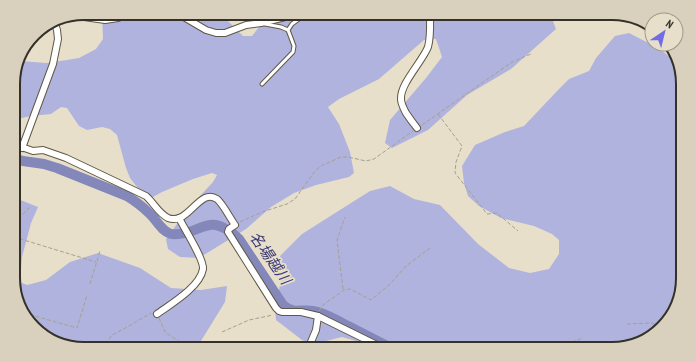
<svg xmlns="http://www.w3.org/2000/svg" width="696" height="362" viewBox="0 0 696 362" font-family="'PT Sans Narrow','Noto Sans JP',sans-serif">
<rect width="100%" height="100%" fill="#e7dfca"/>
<!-- green -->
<g fill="#b0b3de">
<path d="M102 13H220L243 36H252L270 13H550L556 29 511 69 467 95 428 130 392 148 385 143 390 120 426 78 442 57 436 39 424 40 379 79 339 99 328 107 339 124 350 152 354 173 349 177 316 185 294 193 271 207 246 229 199 258 180 257 168 249 166 239 188 209 213 182 217 175 212 173 193 179 162 192 153 197 141 192 130 178 126 168 117 135 110 129 102 127 87 130 79 126 67 108 61 107 51 114 31 116 13 120V80L18 60 21 61 46 63 67 60 79 58 96 49 103 39Z"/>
<path d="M629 33 660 49 678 64 682 75 683 278 676 309 651 337 616 349H376L363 343 342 337 314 344 302 340 276 320 275 310 283 270 280 256 302 234 370 191 390 186 414 199 440 205 478 244 509 268 530 273 549 269 559 254V240L552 234 534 226 501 218 479 206 468 196 464 183 462 166 475 145 505 132 524 126 559 89 569 79 589 71 596 58 615 36Z"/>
<path d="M13 197 38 207 31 223 22 257 20 282 27 285 46 280 70 262 98 253 140 268 171 288 201 290 227 286 225 302 196 349H84L53 342 28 321 14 287Z"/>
</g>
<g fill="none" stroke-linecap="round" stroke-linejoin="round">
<!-- river -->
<path stroke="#8487b9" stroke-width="10" d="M13 158 23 161 44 164 57 168 127 196C135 201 142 206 149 213 156 219 161 231 171 234 175 235 179 234 184 233 193 232 201 226 210 225 220 223 233 233 239 239L283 305C296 316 303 307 318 312 328 315 337 320 346 325 362 333 377 341 393 349"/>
<!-- service casing -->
<g stroke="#5f5846" stroke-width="5">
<g id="service">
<path d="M265 24 281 27 288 30"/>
<path d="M262 84 293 52 294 46 288 30 292 24 307 13"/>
</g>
</g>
<!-- minor casing -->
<g stroke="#5f5846" stroke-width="8">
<g id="minor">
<path d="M177 13 206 30 216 33H225L246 25 261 23 301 13"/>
<path d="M77 16 105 20 118 18 131 13"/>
<path d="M417 128C413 123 410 119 406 113 404 109 401 104 401 99 400 84 422 62 428 47 431 36 430 24 430 13"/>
<path d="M13 144 33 151 43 150 66 158 146 196C154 203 158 213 168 218 189 226 199 187 217 199 223 204 230 218 235 225L229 229 228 232 276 308 279 311 282 312H301L318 316 385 349"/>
<path d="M22 148 53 64 58 39 57 30 55 24"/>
<path d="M157 314C171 304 200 287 203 269 204 259 184 228 179 218"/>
<path d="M308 349 316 330 318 316"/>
</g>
</g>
<!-- path -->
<g stroke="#a6a090" stroke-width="1" stroke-dasharray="4 2" stroke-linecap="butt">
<path d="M438 114 462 146 456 162 455 173 487 214 497 213 518 231"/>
<path d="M422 125 512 62 531 54"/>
<path d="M240 222 262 212 287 204 295 199 315 171 321 166 341 157H348L366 161 374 159 413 131"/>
<path d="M14 230C15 221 24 213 31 206"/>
<path d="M14 237 96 262"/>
<path d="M90 284 100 251"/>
<path d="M343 289 337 240 345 217"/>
<path d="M319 311 323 305 344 290 350 289 371 300 389 285 406 266 430 248"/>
<path d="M24 313 77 328 87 295"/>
<path d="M159 318 165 332 183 344 185 349"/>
<path d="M627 324 652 323 660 327"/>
<path d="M222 332 249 320 273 315"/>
<path d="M102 349 112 335 122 330 151 313"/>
<path d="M571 349 574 341 583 338"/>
</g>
<!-- service -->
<use href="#service" stroke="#fff" stroke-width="3"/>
<!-- minor -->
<use href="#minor" stroke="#fff" stroke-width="6"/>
</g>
<g text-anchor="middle" stroke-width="3.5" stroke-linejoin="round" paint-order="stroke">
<!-- water labels -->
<g font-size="15" font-style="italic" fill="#3a3777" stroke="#e7dfca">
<text transform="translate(270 258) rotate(55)" y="5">名場越川</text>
</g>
</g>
<!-- crop -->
<path d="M0 0H696V362H0ZM84 20H612A64 64 0 0 1 676 84V278A64 64 0 0 1 612 342H84A64 64 0 0 1 20 278V84A64 64 0 0 1 84 20Z" fill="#d9d1bd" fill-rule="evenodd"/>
<path fill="none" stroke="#343129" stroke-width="2" d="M84 20H612A64 64 0 0 1 676 84V278A64 64 0 0 1 612 342H84A64 64 0 0 1 20 278V84A64 64 0 0 1 84 20Z"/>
<!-- north arrow -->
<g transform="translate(664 32) rotate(35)"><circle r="19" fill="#e7dfca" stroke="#9f998a"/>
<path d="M0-3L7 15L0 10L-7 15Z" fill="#716ce6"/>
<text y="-6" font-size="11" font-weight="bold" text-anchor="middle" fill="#343129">N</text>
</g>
</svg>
